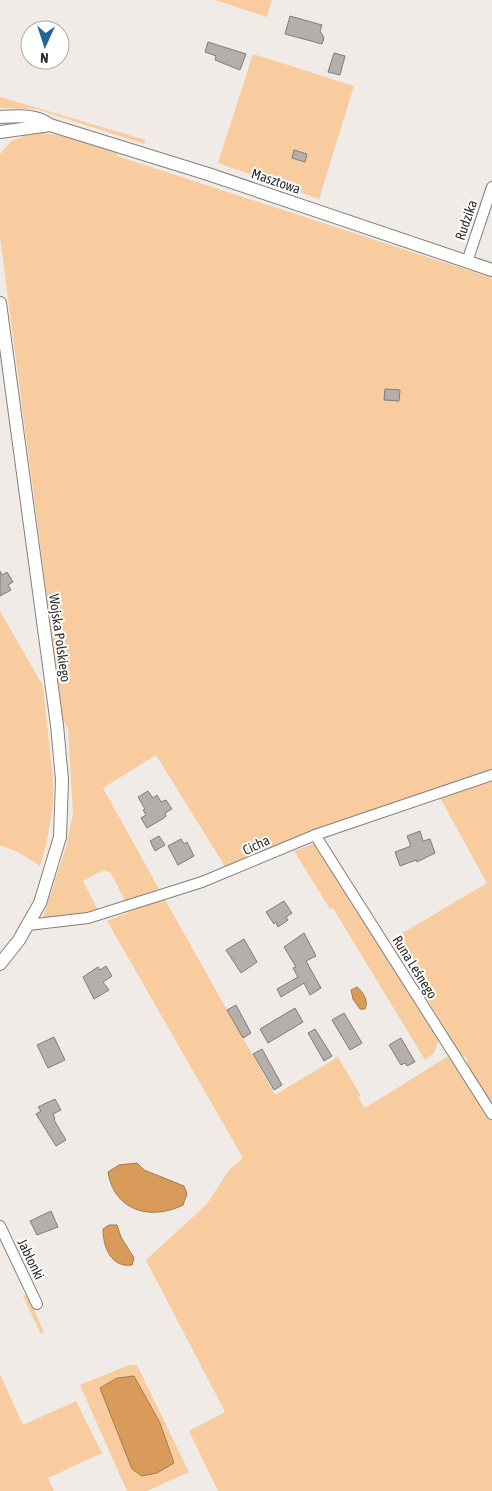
<svg xmlns="http://www.w3.org/2000/svg" width="492" height="1491" viewBox="0 0 492 1491" font-family="'Asap Condensed',sans-serif">
<rect width="100%" height="100%" fill="#f0ebe6"/>
<!-- green -->
<g fill="#f8cc9e">
<path d="M215 0H272L267 17Z"/>
<path d="M253 54 354 86 319 199 218 163Z"/>
<path d="M0 97 146 140 144 144 36 109 0 108Z"/>
<path d="M37 132 68 137 117 153V156L492 278V772L315 829 226 868 156 755 103 788 159 889 125 901 111 873 104 870 83 881 98 910 42 920 66 847 73 813 68 729 63 719 0 237V154L11 141 23 137V133Z"/>
<path d="M0 611 43 686 53 779V806L46 845 40 866 18 852 0 845Z"/>
<path d="M492 779V1103L467 1065V1058L461 1055 391 940 487 883 439 796Z"/>
<path d="M316 843 439 1038 434 1053 425 1060 333 908 330 909 294 851Z"/>
<path d="M164 898 275 1095 338 1057 361 1096 358 1097 365 1108 450 1055 492 1120V1491H218L189 1431 225 1412 146 1260 207 1204 229 1170 243 1158 107 921Z"/>
<path d="M27 1294 44 1332 41 1334 23 1296Z"/>
<path d="M129 1365H137L189 1472 147 1491H127L80 1385Z"/>
<path d="M0 1374 23 1425 76 1401 102 1453 48 1478 54 1491H0Z"/>
</g>
<!-- water -->
<g fill="#d89b5a" stroke="#a67b4d">
<path d="M357 987C363 992 369 1001 365 1009H360L353 999 351 990Z"/>
<path d="M137 1163 144 1170 184 1186 187 1194 183 1205C151 1221 114 1211 108 1172L119 1165Z"/>
<path d="M109 1225H117L121 1237 134 1258 132 1265C111 1268 103 1247 103 1229Z"/>
<path d="M134 1376 160 1423 174 1463 157 1473 142 1476 132 1469 100 1388 117 1378Z"/>
</g>
<!-- building -->
<g fill="#b4afaa" stroke="#817c78">
<path d="M290 16 322 25 320 31 324 38 322 44 285 34Z"/>
<path d="M208 42 246 54 240 70 215 60 216 56 205 52Z"/>
<path d="M334 53 345 56 340 75 328 72Z"/>
<path d="M294 150 307 154 305 162 292 158Z"/>
<path d="M385 389 400 390 399 401 384 400Z"/>
<path d="M0 571 2 575 7 572 13 582 8 585 11 590 0 596Z"/>
<path d="M148 791 153 798 157 795 161 802 166 800 172 809 165 813 166 816 164 818 147 828 141 818 146 815 143 810 145 809 138 797Z"/>
<path d="M420 831 423 841 430 839 435 853 417 862 416 860 400 866 395 852 411 846 407 836Z"/>
<path d="M159 836 165 845 155 851 150 841Z"/>
<path d="M181 839 184 844 187 842 194 856 178 865 168 846Z"/>
<path d="M284 901 292 913 286 917 288 920 278 927 276 922 274 924 266 912Z"/>
<path d="M304 933 316 956 306 961 321 988 310 995 304 983 281 997 277 989 298 977 293 968 296 967 284 947Z"/>
<path d="M244 939 257 962 241 973 226 950Z"/>
<path d="M106 966 112 976 103 982 109 990 94 999 83 977 98 967 100 970Z"/>
<path d="M236 1005 251 1033 243 1038 227 1010Z"/>
<path d="M295 1008 303 1022 268 1043 260 1029Z"/>
<path d="M344 1013 362 1043 350 1050 332 1020Z"/>
<path d="M315 1029 332 1056 324 1061 308 1033Z"/>
<path d="M54 1037 65 1060 48 1068 37 1045Z"/>
<path d="M401 1038 415 1062 407 1066 405 1063 401 1065 389 1045Z"/>
<path d="M262 1049 282 1085 274 1090 253 1054Z"/>
<path d="M55 1099 61 1110 53 1114 55 1119 54 1120 66 1140 56 1146 36 1114 41 1111 38 1107Z"/>
<path d="M51 1211 58 1227 37 1235 30 1221Z"/>
</g>
<g fill="none" stroke-linecap="round" stroke-linejoin="round">
<!-- minor casing -->
<g stroke="#837f7a" stroke-width="12">
<g id="minor">
<path d="M467 262 492 187"/>
<path d="M315 835 492 1114"/>
<path d="M28 925 88 918 202 882 315 835 492 775"/>
<path d="M0 1226 37 1304"/>
</g>
</g>
<!-- tertiary casing -->
<g stroke="#837f7a" stroke-width="14">
<g id="tertiary">
<path d="M0 117C17 116 36 114 50 125L208 174 492 270"/>
<path d="M0 132 50 125"/>
<path d="M0 303 57 725 62 780 60 837 40 903 19 940 0 964"/>
</g>
</g>
<!-- minor -->
<use href="#minor" stroke="#fff" stroke-width="10"/>
<!-- tertiary -->
<use href="#tertiary" stroke="#fff" stroke-width="12"/>
</g>
<g text-anchor="middle" stroke-width="4" stroke-linejoin="round" paint-order="stroke">
<!-- street labels -->
<g font-size="14" fill="#32302e" stroke="#fff">
<text transform="translate(276 181) rotate(19)" y="5">Masztowa</text>
<text transform="translate(466 220) rotate(-71)" y="5">Rudzika</text>
<text transform="translate(60 638) rotate(82)" y="5">Wojska Polskiego</text>
<text transform="translate(256 845) rotate(-25)" y="5">Cicha</text>
<text transform="translate(415 967) rotate(58)" y="5">Runa Leśnego</text>
<text transform="translate(31 1259) rotate(64)" y="5">Jabłonki</text>
</g>
</g>
<!-- north arrow -->
<g transform="translate(45 45) rotate(183)"><circle r="24" fill="#ffffff" stroke="#adacab"/>
<path d="M0-4L9 19L0 12L-9 19Z" fill="#216499"/>
<text y="-8" font-size="14" font-weight="bold" text-anchor="middle" fill="#32302e">N</text>
</g>
</svg>
